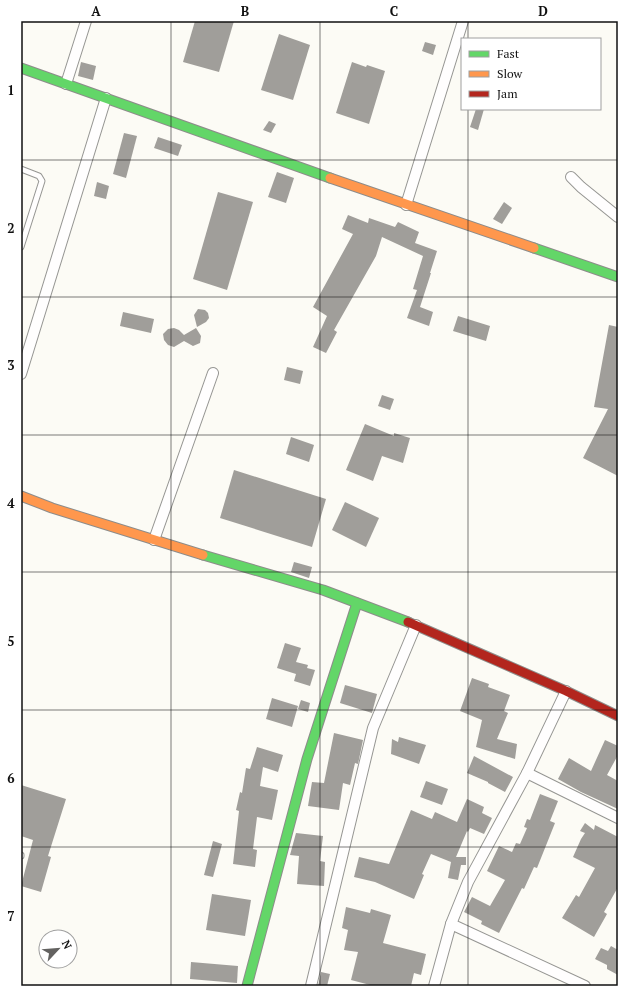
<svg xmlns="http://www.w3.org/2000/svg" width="639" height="1007" viewBox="0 0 639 1007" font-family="'PT Serif',serif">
<rect width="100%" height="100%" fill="#fcfbf5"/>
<!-- building -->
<g fill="#a09e9a">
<path d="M195 21H234L219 72 183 62Z"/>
<path d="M279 34 310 45 293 100 261 90Z"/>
<path d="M425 42 436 45 433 55 422 51Z"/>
<path d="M81 62 96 66 93 80 78 76Z"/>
<path d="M352 62 366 67 367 65 385 71 369 124 336 113Z"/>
<path d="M476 109H484L478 130 470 127Z"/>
<path d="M269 121 276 124 271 133 263 130Z"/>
<path d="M124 133 137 136 126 178 113 174Z"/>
<path d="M158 137 182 145 178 156 154 148Z"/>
<path d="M277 172 294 178 286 203 268 197Z"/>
<path d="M97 182 109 186 106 199 94 196Z"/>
<path d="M218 192 253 202 227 290 193 279Z"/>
<path d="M504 202 512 208 502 224 493 219Z"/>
<path d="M348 215 368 223 369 218 395 227 398 222 419 232 415 243 437 251 430 273H431L420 307 433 312 429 326 407 318 417 290 413 289 423 256 382 237 376 256 334 330 337 332 326 353 313 347 327 316 313 307 353 234 342 229Z"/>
<path d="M198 309 205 310 208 313 209 318 206 322 197 327 194 315Z"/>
<path d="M123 312 154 319 151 333 120 326Z"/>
<path d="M458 316 490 326 486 341 453 331Z"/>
<path d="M609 325 618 327V476L583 458 608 409 594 407Z"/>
<path d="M174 328 179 330 184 335 196 328 201 336 200 343 193 346 184 341 174 347 168 345 164 340 163 334 168 329Z"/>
<path d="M287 367 303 371 300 384 284 380Z"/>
<path d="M382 395 394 399 390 410 378 406Z"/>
<path d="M365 424 394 436V433L410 438 403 463 382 456 373 481 346 470Z"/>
<path d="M291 437 314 445 309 462 286 454Z"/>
<path d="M234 470 326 499 312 547 220 518Z"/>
<path d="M345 502 379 518 366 547 332 530Z"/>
<path d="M294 562 312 567 309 578 291 572Z"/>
<path d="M285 643 301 648 296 662 308 665 307 668 315 670 310 686 294 681 296 674 277 668Z"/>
<path d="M472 678 489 684 488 687 510 695 504 711 508 713 497 739 517 744 515 759 476 747 482 720 460 711Z"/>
<path d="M345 685 377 694 372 713 340 703Z"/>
<path d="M272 698 298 706 292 727 266 719Z"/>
<path d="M301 700 310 703 308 712 298 709Z"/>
<path d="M334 733 363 740 358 764 355 763 350 785 343 783 339 810 308 806 312 782 324 783Z"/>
<path d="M399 737 426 745 419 764 391 754 392 739 398 742Z"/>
<path d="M605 740 618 746V755L607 775 618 781V809L581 792 558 779 569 758 591 771Z"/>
<path d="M257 747 283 755 278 772 263 767 260 786 278 790 272 820 257 817 253 849 257 850 255 867 233 864 239 811 236 810 240 792 242 793 246 768 250 769Z"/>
<path d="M474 756 513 777 505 792 488 783V782L467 773Z"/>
<path d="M426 781 448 789 442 805 420 797Z"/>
<path d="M21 785 66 799 48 856 51 857 41 892 21 886 33 840 21 836Z"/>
<path d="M540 794 558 801 550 821 555 823 537 868 534 867 524 889 522 888 499 933 481 924 482 921 464 912 472 897 490 906 505 880 487 871 499 846 512 852 516 843 520 844 527 828 524 827 527 819 530 820Z"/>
<path d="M467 799 484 807 482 813 492 818 484 834 470 828 468 832 467 831 456 857H466V865H461L458 880 448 878 451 862 431 854 422 874 424 875 414 899 375 882 354 877 359 857 389 864 411 810 432 819 435 812 457 822Z"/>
<path d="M585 823 594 830 595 825 618 837V887L604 912 607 914 594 937 562 918 576 895 579 897 595 868 573 857 581 839 585 833 580 831Z"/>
<path d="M296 833 323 836 320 861 325 862 324 886 297 884 299 856 290 855Z"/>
<path d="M213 841 222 844 213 877 204 875Z"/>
<path d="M212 894 251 900 245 936 206 930Z"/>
<path d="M346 907 370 913 371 909 391 915 383 943 426 954 421 975 414 973 411 986H374L351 980 358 952 344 950 348 930 342 928Z"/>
<path d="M611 946 618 950V975L607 969V965L595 959 601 948 608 951Z"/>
<path d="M191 962 238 966 237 983 190 979Z"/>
<path d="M321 972 330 974 327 986H318Z"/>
</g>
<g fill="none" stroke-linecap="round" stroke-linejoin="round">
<!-- lane casing -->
<g stroke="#969693" stroke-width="7">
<g id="lane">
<path d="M21 169 39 176 42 181 21 247"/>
<path d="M21 856V855"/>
</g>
</g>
<!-- street casing -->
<g stroke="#969693" stroke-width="12">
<g id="street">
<path d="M66 84 86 21"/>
<path d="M571 177 581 187 618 217"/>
<path d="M406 205 463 21"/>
<path d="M21 374 106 98"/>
<path d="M154 540 213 373"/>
<path d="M527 773 618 818"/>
<path d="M451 924 585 986"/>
<path d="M311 986 373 728 416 625"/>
<path d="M434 986 451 924 468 882 527 773 566 691"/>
</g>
</g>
<!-- fast casing -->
<g stroke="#8d8c8a" stroke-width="11">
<g id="fast">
<path d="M21 68 330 178"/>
<path d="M534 248 618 277"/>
<path d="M203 555 323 590 408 622"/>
<path d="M247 986 307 759 357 603"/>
</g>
</g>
<!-- slow casing -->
<g stroke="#8d8c8a" stroke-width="11">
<g id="slow">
<path d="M330 178 534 248"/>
<path d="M21 496 52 508 203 555"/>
</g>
</g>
<!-- jam casing -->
<g stroke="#8d8c8a" stroke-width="11">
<path id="jam" d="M408 622 566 691 618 716"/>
</g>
<!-- lane -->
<use href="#lane" stroke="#fffefe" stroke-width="5"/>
<!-- street -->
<use href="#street" stroke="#fffefe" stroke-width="10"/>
<!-- fast -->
<use href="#fast" stroke="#63d668" stroke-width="9"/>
<!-- slow -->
<use href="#slow" stroke="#ff974d" stroke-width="9"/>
<!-- jam -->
<use href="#jam" stroke="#b3261e" stroke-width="9"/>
</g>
<!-- grid -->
<path fill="none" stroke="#101010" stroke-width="1" stroke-opacity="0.55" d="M171 21V986M320 21V986M468 21V39M468 109V986M21 160H618M21 297H618M21 435H618M21 572H618M21 710H618M21 847H618"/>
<!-- border -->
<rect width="639" height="1007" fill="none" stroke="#ffffff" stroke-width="44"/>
<!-- legend -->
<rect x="461" y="38" width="140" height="72" fill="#ffffff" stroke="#9f9f9f"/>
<rect x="469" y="51" width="20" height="6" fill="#63d668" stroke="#9f9f9f"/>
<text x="497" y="58" font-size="12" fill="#101010">Fast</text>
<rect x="469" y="71" width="20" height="6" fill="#ff974d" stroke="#9f9f9f"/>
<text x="497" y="78" font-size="12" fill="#101010">Slow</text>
<rect x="469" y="91" width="20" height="6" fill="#b3261e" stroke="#9f9f9f"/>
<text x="497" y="98" font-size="12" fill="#101010">Jam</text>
<!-- north arrow -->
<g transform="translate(58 949) rotate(64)"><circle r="19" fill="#ffffff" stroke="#9f9f9f"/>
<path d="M0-3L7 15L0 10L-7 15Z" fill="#636260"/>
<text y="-6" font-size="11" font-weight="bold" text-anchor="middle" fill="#101010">N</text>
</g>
<rect x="22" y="22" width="595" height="963" fill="none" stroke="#101010" stroke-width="1.5"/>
<g font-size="13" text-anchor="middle" font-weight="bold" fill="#101010">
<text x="96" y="16">A</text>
<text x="245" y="16">B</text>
<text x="394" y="16">C</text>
<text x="543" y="16">D</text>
<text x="11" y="95">1</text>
<text x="11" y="233">2</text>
<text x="11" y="370">3</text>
<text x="11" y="508">4</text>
<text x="11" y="646">5</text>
<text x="11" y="783">6</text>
<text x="11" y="921">7</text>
</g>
</svg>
